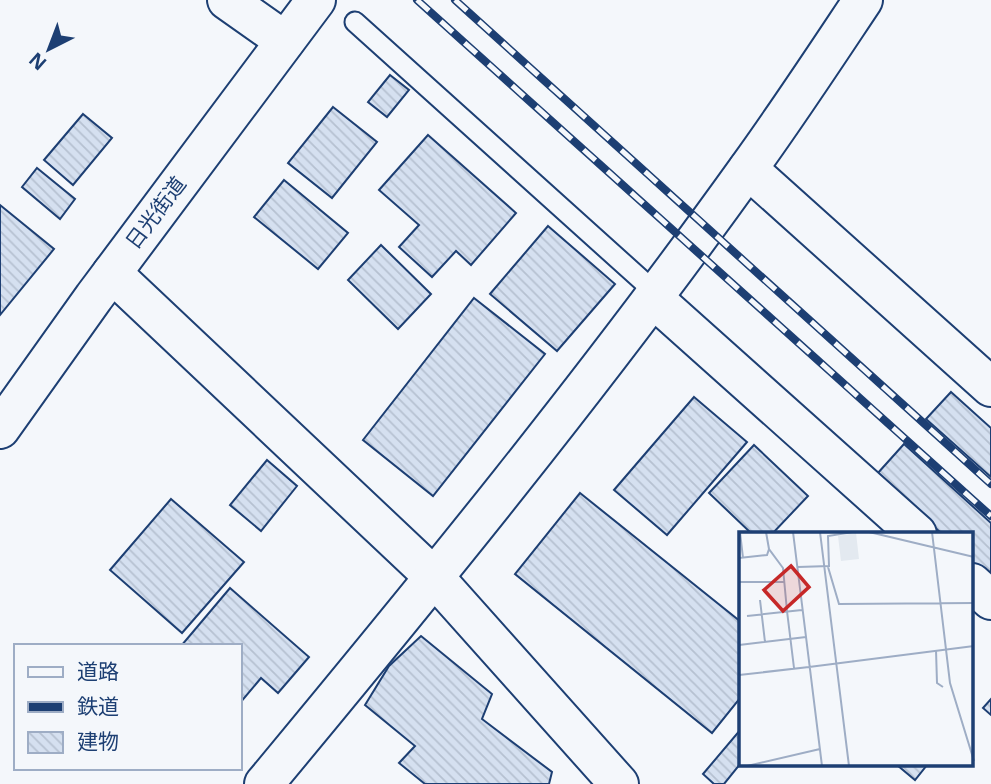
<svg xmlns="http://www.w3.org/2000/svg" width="991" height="784" viewBox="0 0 991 784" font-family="'Open Sans','Noto Sans JP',sans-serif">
<defs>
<pattern id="building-back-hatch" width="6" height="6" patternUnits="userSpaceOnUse" patternTransform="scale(1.75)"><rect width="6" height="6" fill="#d5e0f0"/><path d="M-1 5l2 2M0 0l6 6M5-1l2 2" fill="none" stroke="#b6c1d1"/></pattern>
</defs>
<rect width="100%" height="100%" fill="#f4f7fb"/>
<!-- building -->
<g fill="url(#building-back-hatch)" stroke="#1d3f73" stroke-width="2">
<path d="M390 75 409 90 387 117 368 102Z"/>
<path d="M333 107 377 142 332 198 288 163Z"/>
<path d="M83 114 112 138 73 185 44 160Z"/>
<path d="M428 135 516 213 471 265 456 251 432 277 399 247 419 225 379 190Z"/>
<path d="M37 168 75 199 60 219 22 187Z"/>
<path d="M284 180 348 233 318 269 254 217Z"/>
<path d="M0 205 54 249 0 315Z"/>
<path d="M548 226 615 284 557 351 490 294Z"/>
<path d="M381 245 431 294 398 329 348 280Z"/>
<path d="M474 298 545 354 433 496 363 440Z"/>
<path d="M951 392 991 428V477L926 419Z"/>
<path d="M694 397 747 442 667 535 614 490Z"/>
<path d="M904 444 991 523V579L972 562V534H942L877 474Z"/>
<path d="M754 445 808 496 772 534H752L709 493Z"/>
<path d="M267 460 297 486 261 531 230 505Z"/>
<path d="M580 493 741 622V697L712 733 515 574Z"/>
<path d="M171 499 244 562 182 633 110 570Z"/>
<path d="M230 588 309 657 278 693 261 678 240 703V646H181Z"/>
<path d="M421 636 492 694 482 719 552 772 549 784H425L399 763 415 746 365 705 389 666Z"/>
<path d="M991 699V715L983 708Z"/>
<path d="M741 729V763L724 784H714L703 774Z"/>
<path d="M897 765H927L915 780Z"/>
</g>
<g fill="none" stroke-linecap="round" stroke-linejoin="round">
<!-- lane casing -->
<g stroke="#1d3f73" stroke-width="23">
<path id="lane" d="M355 22 656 293"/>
</g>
<!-- street casing -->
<g stroke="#1d3f73" stroke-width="42">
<g id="street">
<path d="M227 0 285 41"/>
<path d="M748 169 991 387"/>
<path d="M112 273 435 578"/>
<path d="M653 298 917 534"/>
<path d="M972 583 991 600"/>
</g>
</g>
<!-- secondary casing -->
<g stroke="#1d3f73" stroke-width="42">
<g id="secondary">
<path d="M435 578 619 784"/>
<path d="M264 784C430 584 595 382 747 170 787 115 825 57 863 0"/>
</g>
</g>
<!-- primary casing -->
<g stroke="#1d3f73" stroke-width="42">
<path id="primary" d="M0 429 94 297 316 0"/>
</g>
<!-- lane -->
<use href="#lane" stroke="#f4f7fb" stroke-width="19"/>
<!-- street -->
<use href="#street" stroke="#f4f7fb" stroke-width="38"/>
<!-- secondary -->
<use href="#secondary" stroke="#f4f7fb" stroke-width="38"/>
<!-- primary -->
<use href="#primary" stroke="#f4f7fb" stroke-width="38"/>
<!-- rail casing -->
<g stroke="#1d3f73" stroke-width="8">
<g id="rail">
<path d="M417 0 991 516"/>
<path d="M455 0 991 484"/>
</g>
</g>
<!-- rail -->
<use href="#rail" stroke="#f4f7fb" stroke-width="5" stroke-dasharray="16" stroke-linecap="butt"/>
</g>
<g text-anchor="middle" stroke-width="5" stroke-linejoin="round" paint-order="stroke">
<!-- street labels -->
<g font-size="21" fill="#1d3f73" stroke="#f4f7fb">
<text transform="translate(156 213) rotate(-53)" y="7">日光街道</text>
</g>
</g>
<!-- overview -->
<g transform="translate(739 532)">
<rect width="234" height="234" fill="#f4f7fb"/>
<path d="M117 1 120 27 102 29 99 4Z" fill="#e3e9f0"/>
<path fill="none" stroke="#9eadc5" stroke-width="2" d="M1 0 4 26M27 0 30 17 44 36 48 79M54 0 83 234M81 0 110 234M130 0 235 25M193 0 211 151 235 229M0 26 28 23 30 17M59 35 90 34 89 4 114 0M89 35 100 72 235 71M0 50H45M21 68 26 110M48 79 55 136M8 84 63 78M0 113 67 105M197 118 198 151 204 155M70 135 235 114M0 143 70 135M8 234 81 217"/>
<path fill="#c62828" fill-opacity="0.15" stroke="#c62828" stroke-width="3.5" d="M52 34 70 55 44 79 25 58Z"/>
<rect width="234" height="234" fill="none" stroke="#1d3f73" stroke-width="3.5"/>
</g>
<!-- legend -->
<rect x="14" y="644" width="228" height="126" fill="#f4f7fb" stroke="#9eadc5" stroke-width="2"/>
<rect x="28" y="667" width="35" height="10" fill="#f4f7fb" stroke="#9eadc5" stroke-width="2"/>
<text x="77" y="679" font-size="21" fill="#1d3f73">道路</text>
<rect x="28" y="702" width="35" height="10" fill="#1d3f73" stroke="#9eadc5" stroke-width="2"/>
<text x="77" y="714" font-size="21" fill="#1d3f73">鉄道</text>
<rect x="28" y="732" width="35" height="21" fill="url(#building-back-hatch)" stroke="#9eadc5" stroke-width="2"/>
<text x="77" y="749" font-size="21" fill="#1d3f73">建物</text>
<!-- north arrow -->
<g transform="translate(49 49) rotate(222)" stroke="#f4f7fb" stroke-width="5" paint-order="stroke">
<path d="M0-5L12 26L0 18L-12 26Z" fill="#1d3f73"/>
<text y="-10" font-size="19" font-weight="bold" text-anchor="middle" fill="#1d3f73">N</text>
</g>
</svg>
